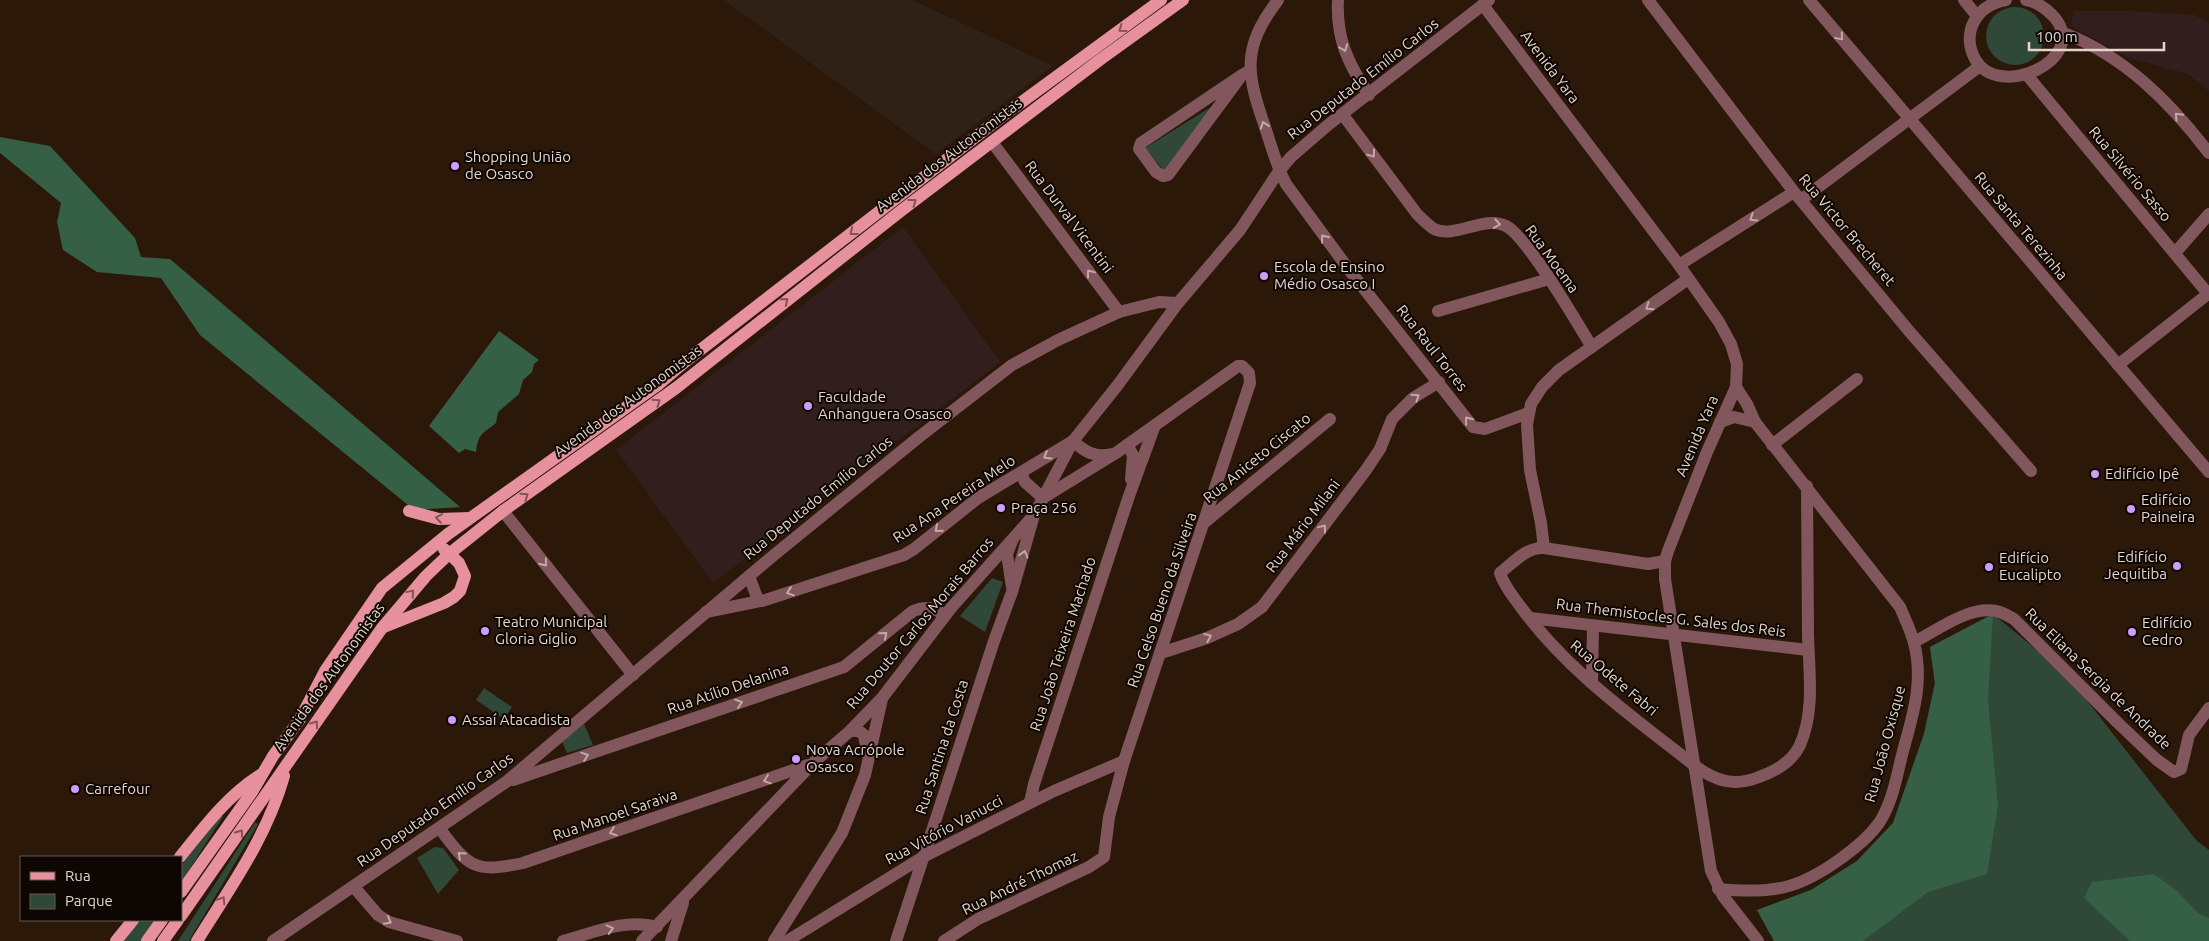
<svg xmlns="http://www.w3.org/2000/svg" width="2209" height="941" viewBox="0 0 2209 941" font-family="Ubuntu,sans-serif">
<rect width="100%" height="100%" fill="#2c1809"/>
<!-- industrial -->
<path fill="#2f2116" d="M724 0H912L1053 66 936 154Z"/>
<!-- education -->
<g fill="#321f1d">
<path d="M2074 11H2128L2195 15 2207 22 2209 24V91L2188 74 2129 58 2071 26Z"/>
<path d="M903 227 1000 362 713 583 616 450Z"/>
</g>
<!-- green -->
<g fill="#2f4838">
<circle cx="2015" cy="36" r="29"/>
<path d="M1219 102 1165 172 1145 148Z"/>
<path d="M992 578 1003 582 985 632 960 616Z"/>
<path d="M1993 614 2067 675 2196 840 2209 850V941H1774L1757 910 1811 890 1857 861 1893 823 1924 734 1935 683 1930 647Z"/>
<path d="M484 688 512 707 504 719 476 700Z"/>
<path d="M584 724 593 745 567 753 562 742Z"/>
<path d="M221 814 223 817 181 882V866Z"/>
<path d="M255 822 258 824 189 941H178Z"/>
<path d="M435 847 443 848 459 870 438 894 417 858Z"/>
<path d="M140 920H157L148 934 156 941H122Z"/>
</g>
<!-- forest -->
<g fill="#356045">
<path d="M0 137 50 146 135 238 141 257 170 259 460 507 414 510 200 335 161 278 97 272 63 250 57 222 61 203 0 153Z"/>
<path d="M499 331 539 360 534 364 532 372 523 380 519 394 498 412 496 423C482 434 478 434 476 452L465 449 459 453 429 426Z"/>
<path d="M1993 614 1988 700 1998 806 1987 874 1928 892 1863 941H1774L1757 910 1811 890 1857 861 1893 823 1924 734 1935 683 1930 647Z"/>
<path d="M2154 874 2176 890 2198 913 2209 918V941H2130L2084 898 2092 882Z"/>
</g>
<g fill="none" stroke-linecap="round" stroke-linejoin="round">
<!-- minor -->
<g stroke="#81575d" stroke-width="12">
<path d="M1278 0C1240 50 1247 75 1266 130 1272 149 1277 167 1286 184L1350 271 1473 427 1485 429 1528 413"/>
<path d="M1338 0C1336 38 1348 64 1369 95"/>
<path d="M1648 0 1794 192 1909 331 2031 471"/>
<path d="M1809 0 2209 472"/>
<path d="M1964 0 1977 16"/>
<path d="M2006 0C1976 5 1961 33 1975 59 1998 101 2089 60 2055 18 2047 9 2038 2 2026 0"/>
<path d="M1483 5 1679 265 1719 322 1731 344 1737 364 1736 387 1707 452 1668 551 1665 561V579L1711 871 1723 896 1758 941"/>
<path d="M2064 33C2124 56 2170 102 2209 153"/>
<path d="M1242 75 1168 175 1163 176 1156 172 1139 149 1141 143 1242 75 1249 71"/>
<path d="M2027 75 2209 295"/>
<path d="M1343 115 1417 214C1422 219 1428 225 1434 229 1456 239 1483 215 1506 226 1527 236 1577 323 1592 347"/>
<path d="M992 142 1119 312"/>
<path d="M1801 200 1980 66"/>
<path d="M2175 253 2209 214"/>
<path d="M1679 265 1794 192"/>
<path d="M1438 311 1549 279"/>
<path d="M2118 365 2208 294"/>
<path d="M1720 422 1734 417 1755 422"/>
<path d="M1127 445 1133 455 1131 479"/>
<path d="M1772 445 1857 379"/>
<path d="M1021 473 1025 482 1043 498"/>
<path d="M503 511 633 675"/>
<path d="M1205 522 1330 419"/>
<path d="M1544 548C1526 547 1513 563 1500 573 1504 586 1513 596 1520 606 1567 671 1633 717 1695 766 1716 781 1734 787 1759 777 1776 771 1792 762 1800 745 1815 711 1809 672 1808 635 1808 586 1807 536 1807 486"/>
<path d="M1665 561 1648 564 1544 548 1541 523 1530 470 1527 425 1531 404 1542 387 1559 370 1688 279"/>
<path d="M749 576 758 600 762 601 904 555 914 549 978 498 1073 441C1085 452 1095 458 1112 454"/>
<path d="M1012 587 1007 554 1012 541"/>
<path d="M706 612 760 601"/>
<path d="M1530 618 1808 650"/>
<path d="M1914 642C1938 630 1968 606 1996 611 2002 612 2008 616 2014 619L2117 722 2157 760 2174 772 2181 769 2189 735 2209 708"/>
<path d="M1161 653 1207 638 1238 624 1262 607 1366 470 1380 449 1392 419 1413 398 1439 382"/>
<path d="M1592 683 1593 626"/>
<path d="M850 731H859L864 735 867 753"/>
<path d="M513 780 844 667 913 611C926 606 935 607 945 616"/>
<path d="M1030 802 1034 784 1129 496 1155 425"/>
<path d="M440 829C469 868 475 873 523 863L808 765"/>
<path d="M354 887 378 915 389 922 457 941"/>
<path d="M1718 889C1773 894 1798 890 1843 857 1856 847 1869 837 1879 823 1893 802 1897 774 1903 751 1913 715 1924 681 1914 643 1911 631 1905 619 1900 607L1755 422 1747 404 1736 387"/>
<path d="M273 941 506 782 774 555 919 437 1012 365 1058 340 1119 312 1159 302 1178 303"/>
<path d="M563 941C593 933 626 918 657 927"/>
<path d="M642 941 813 763 850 731 882 698 951 608 1034 515 1073 441 1117 386 1178 303 1240 230 1279 171 1291 157 1328 125 1489 0"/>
<path d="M671 941 683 903"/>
<path d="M774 941 842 833 865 775 882 699"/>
<path d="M787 941 923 857 1054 791 1124 761"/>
<path d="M896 941 994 641 1012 592 1034 515"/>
<path d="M944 941 978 919 1089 867 1104 857 1109 817 1124 761 1250 383 1249 373 1242 366H1238L1116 453 1043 498"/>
</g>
<!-- major -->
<g stroke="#e7909e" stroke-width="12">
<path d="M409 511 439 519 470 518"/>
<path d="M384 627 444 603 454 597 460 591 465 576 459 563 444 549"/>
<path d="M180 857C204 827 227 796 260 775"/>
<path d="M181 892 252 792 273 756 300 719 325 671 382 588 448 534 659 384 686 361 1004 115 1161 0"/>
<path d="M181 916 382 628 426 576 449 554 503 511 676 388 902 210 1101 59 1183 0"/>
<path d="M116 941 133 920"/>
<path d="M147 941 162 920"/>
<path d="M163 941 178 920"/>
<path d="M197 941C230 888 267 837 284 776"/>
</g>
</g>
<!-- one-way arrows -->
<defs><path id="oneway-chevron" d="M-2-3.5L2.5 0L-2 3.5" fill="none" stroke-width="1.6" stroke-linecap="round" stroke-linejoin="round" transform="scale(1.25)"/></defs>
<g stroke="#855258">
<use href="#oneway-chevron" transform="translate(1122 29) rotate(144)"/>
<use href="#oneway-chevron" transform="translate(913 202) rotate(-37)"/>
<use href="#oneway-chevron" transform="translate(853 232) rotate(142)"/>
<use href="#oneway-chevron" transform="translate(785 301) rotate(-39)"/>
<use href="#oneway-chevron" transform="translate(657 402) rotate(-35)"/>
<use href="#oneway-chevron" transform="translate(525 496) rotate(-35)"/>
<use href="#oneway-chevron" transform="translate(439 518) rotate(-172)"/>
<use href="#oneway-chevron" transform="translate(411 593) rotate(-50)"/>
<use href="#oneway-chevron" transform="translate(315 724) rotate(-55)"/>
<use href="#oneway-chevron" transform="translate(240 833) rotate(-55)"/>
<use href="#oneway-chevron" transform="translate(222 900) rotate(-58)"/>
</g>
<g stroke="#c1a9a5">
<use href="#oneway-chevron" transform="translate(1840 37) rotate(50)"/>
<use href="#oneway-chevron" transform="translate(1344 48) rotate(69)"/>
<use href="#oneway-chevron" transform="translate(2178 116) rotate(-133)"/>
<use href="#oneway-chevron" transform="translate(1264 125) rotate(-110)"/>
<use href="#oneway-chevron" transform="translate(1372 154) rotate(53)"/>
<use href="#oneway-chevron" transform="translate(1753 218) rotate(148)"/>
<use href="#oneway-chevron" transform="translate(1497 224) rotate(9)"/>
<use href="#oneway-chevron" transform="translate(1324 238) rotate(-128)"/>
<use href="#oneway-chevron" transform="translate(1090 273) rotate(-127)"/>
<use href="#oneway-chevron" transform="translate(1649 307) rotate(145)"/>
<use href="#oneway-chevron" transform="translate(1416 397) rotate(-34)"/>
<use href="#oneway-chevron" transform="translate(1468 420) rotate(-128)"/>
<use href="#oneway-chevron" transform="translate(1047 456) rotate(148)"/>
<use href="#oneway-chevron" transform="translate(1323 528) rotate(-53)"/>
<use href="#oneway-chevron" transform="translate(938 529) rotate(140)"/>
<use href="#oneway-chevron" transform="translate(1024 554) rotate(-73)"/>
<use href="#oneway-chevron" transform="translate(544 563) rotate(52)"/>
<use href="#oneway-chevron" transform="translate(790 592) rotate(162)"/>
<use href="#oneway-chevron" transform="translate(884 635) rotate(-40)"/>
<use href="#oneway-chevron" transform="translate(1208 637) rotate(-22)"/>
<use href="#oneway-chevron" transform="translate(739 703) rotate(-19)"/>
<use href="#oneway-chevron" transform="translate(585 756) rotate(-19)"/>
<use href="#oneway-chevron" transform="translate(767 780) rotate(161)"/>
<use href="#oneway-chevron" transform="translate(613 832) rotate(161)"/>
<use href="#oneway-chevron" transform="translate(461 855) rotate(-138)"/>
<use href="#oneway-chevron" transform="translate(388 921) rotate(28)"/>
<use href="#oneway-chevron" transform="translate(610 929) rotate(-15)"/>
</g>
<!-- markers -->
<g fill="#d09dff" stroke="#0e0602" stroke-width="2">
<circle cx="455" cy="166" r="5"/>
<circle cx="1264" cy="276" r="5"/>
<circle cx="808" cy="406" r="5"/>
<circle cx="2095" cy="474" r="5"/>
<circle cx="1001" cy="508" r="5"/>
<circle cx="2131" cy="509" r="5"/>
<circle cx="2177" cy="566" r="5"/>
<circle cx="1989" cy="567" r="5"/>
<circle cx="485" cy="631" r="5"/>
<circle cx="2132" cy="632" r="5"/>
<circle cx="452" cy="720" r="5"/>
<circle cx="796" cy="759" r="5"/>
<circle cx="75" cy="789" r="5"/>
</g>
<g text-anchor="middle" stroke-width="4" stroke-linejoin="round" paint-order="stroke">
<!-- street labels -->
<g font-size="15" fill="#e3d5cc" stroke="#0e0602">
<text transform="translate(1550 67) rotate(53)" y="5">Avenida Yara</text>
<text transform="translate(1363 79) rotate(-38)" y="5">Rua Deputado Emílio Carlos</text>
<text transform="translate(949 155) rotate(-37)" y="5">Avenida dos Autonomistas</text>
<text transform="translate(2130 174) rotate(50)" y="5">Rua Silvério Sasso</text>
<text transform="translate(1069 217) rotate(53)" y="5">Rua Durval Vicentini</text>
<text transform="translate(2021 226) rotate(50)" y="5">Rua Santa Terezinha</text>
<text transform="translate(1847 230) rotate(50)" y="5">Rua Victor Brecheret</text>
<text transform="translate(1552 259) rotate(54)" y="5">Rua Moema</text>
<text transform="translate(1432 348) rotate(52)" y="5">Rua Raul Torres</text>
<text transform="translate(628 401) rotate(-36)" y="5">Avenida dos Autonomistas</text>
<text transform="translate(1697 436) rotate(-67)" y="5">Avenida Yara</text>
<text transform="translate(1257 458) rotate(-39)" y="5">Rua Aniceto Ciscato</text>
<text transform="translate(818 498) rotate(-39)" y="5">Rua Deputado Emílio Carlos</text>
<text transform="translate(954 499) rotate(-34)" y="5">Rua Ana Pereira Melo</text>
<text transform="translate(1303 526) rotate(-53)" y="5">Rua Mário Milani</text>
<text transform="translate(1162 600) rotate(-71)" y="5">Rua Celso Bueno da Silveira</text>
<text transform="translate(1671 618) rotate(7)" y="5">Rua Themistocles G. Sales dos Reis</text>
<text transform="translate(920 623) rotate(-50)" y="5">Rua Doutor Carlos Morais Barros</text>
<text transform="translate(1063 644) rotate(-72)" y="5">Rua João Teixeira Machado</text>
<text transform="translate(329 677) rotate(-54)" y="5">Avenida dos Autonomistas</text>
<text transform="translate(1614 678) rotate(40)" y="5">Rua Odete Fabri</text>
<text transform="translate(2098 679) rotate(44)" y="5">Rua Eliana Sergia de Andrade</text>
<text transform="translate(728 689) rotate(-19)" y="5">Rua Atílio Delanina</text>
<text transform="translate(1885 744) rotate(-75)" y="5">Rua João Oxisque</text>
<text transform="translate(942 747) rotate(-72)" y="5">Rua Santina da Costa</text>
<text transform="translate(435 810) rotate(-35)" y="5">Rua Deputado Emílio Carlos</text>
<text transform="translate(615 815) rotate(-19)" y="5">Rua Manoel Saraiva</text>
<text transform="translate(944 830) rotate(-28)" y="5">Rua Vitório Vanucci</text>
<text transform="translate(1020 883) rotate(-26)" y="5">Rua André Thomaz</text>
</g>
<!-- poi labels -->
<g font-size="15" fill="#e3d5cc" stroke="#0e0602" text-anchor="start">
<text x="465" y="162">Shopping União<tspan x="465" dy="17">de Osasco</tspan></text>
<text x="1274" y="272">Escola de Ensino<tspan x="1274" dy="17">Médio Osasco I</tspan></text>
<text x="818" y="402">Faculdade<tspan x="818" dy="17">Anhanguera Osasco</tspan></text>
<text x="2105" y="479">Edifício Ipê</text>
<text x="2141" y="505">Edifício<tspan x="2141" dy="17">Paineira</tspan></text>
<text x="1011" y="513">Praça 256</text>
<text x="2167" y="562" text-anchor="end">Edifício<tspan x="2167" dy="17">Jequitiba</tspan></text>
<text x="1999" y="563">Edifício<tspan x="1999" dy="17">Eucalipto</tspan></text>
<text x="495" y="627">Teatro Municipal<tspan x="495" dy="17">Gloria Giglio</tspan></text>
<text x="2142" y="628">Edifício<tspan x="2142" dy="17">Cedro</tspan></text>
<text x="462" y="725">Assaí Atacadista</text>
<text x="806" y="755">Nova Acrópole<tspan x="806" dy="17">Osasco</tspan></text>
<text x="85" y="794">Carrefour</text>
</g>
</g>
<!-- legend -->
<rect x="20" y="856" width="162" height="65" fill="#0e0602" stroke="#635953"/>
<rect x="30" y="872" width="25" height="8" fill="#e7909e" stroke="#635953"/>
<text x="65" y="881" font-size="15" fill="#e3d5cc">Rua</text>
<rect x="30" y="894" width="25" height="15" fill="#2f4838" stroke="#635953"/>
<text x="65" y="906" font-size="15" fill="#e3d5cc">Parque</text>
<!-- scale -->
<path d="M2029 42v8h135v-8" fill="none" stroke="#e3d5cc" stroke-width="2.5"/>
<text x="2036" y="42" font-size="15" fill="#e3d5cc" stroke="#0e0602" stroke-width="4" paint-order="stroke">100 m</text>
</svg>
